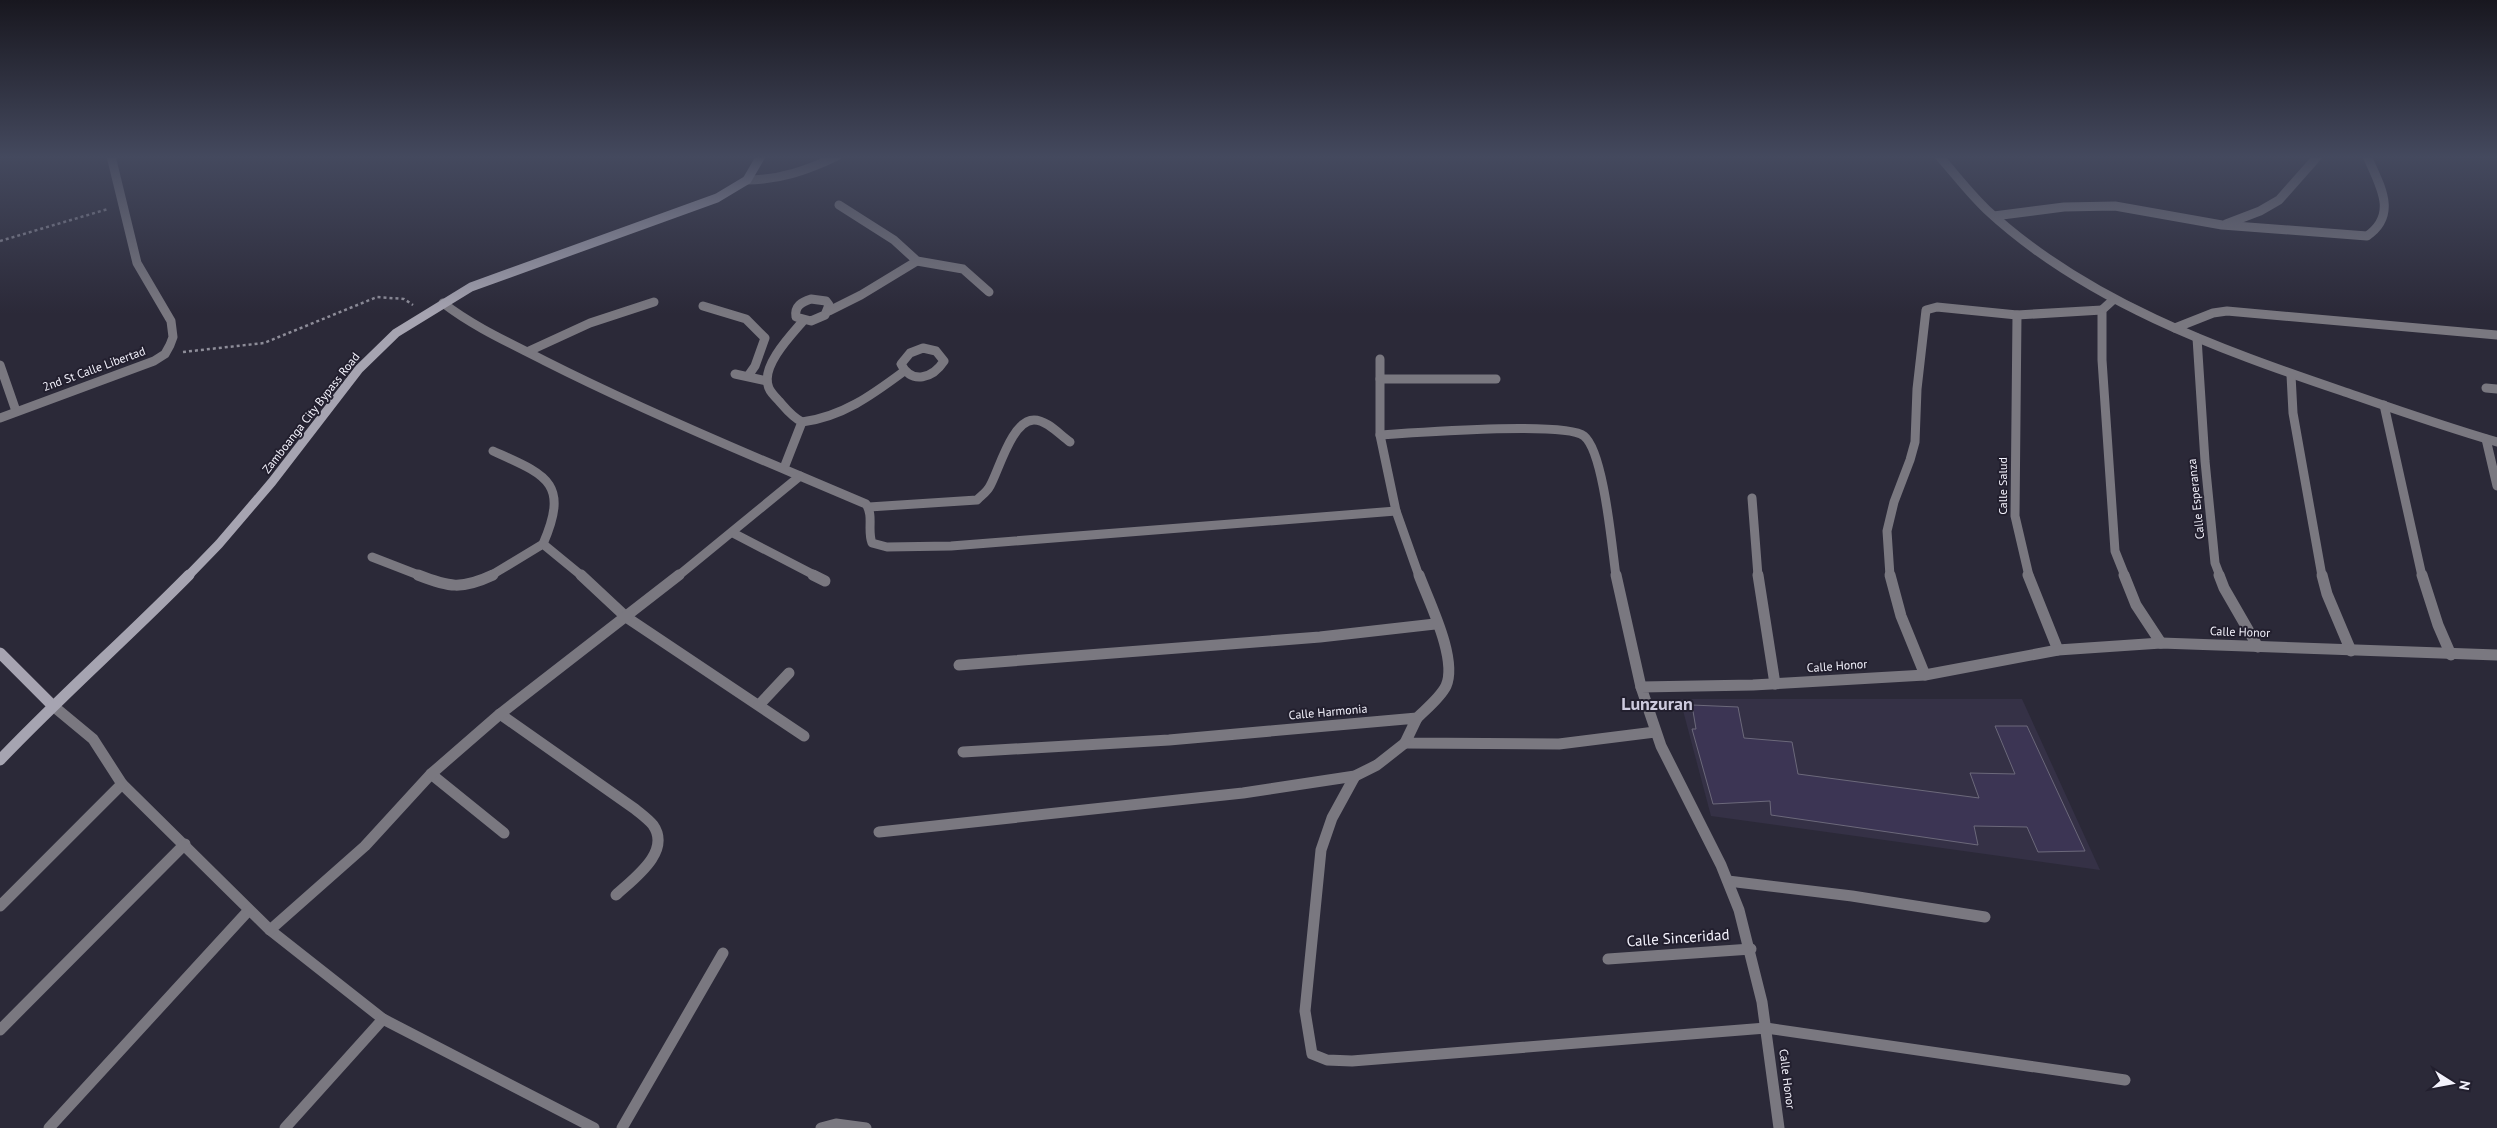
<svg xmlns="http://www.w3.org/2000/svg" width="2497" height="1128" viewBox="0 0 2497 1128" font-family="'PT Sans',sans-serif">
<rect width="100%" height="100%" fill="#2b2938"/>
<!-- built -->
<path fill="#353146" d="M1680 699H2022L2100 870 1711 816Z"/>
<!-- building -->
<path fill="#3c3554" stroke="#6c697b" d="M1692 705 1738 707 1744 738 1792 742 1798 774 1979 798 1970 773 2015 774 1995 726H2027L2085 851 2038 852 2027 827 1974 826 1978 845 1771 815 1770 801 1713 804 1692 729H1696Z"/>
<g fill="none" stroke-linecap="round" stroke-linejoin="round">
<!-- path -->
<g stroke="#8e8d99" stroke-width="2.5" stroke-dasharray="3 3" stroke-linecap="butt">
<path d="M0 241 108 209"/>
<path d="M183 352 264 343 377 297 404 299 413 305"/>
</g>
<!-- lane-far1 -->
<g stroke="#7a7880" stroke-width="9">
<path d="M811 299 826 301 829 305 825 315 811 321 796 317C794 306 802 302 811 299Z"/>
<path d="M703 306 746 319 765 338 755 366 748 376"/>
<path d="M829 311 861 295 917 261"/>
<path d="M923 348 936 351 944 361C933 378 912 385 901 364L910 353Z"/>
<path d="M735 374 767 381"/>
<path d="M802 422C842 417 872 395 903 372"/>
<path d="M493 451C546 475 570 482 543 544"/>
<path d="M784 468 802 422C792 417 786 409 779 401 775 396 769 392 768 385 762 365 791 335 803 321"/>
<path d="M372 557 421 576"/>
<path d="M490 576 543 544 582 576"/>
</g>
<!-- lane -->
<g stroke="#7a7880" stroke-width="11">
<path d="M418 575C449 587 461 590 493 575"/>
<path d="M581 575 626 617"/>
<path d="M622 1128 723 953"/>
<path d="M821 1128 836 1124 866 1128"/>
</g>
<!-- street-far1 -->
<g stroke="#7a7880" stroke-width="9">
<path d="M1939 156C1955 174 1969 193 1987 210 2085 301 2218 349 2342 391 2394 409 2445 427 2497 442"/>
<path d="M747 180C780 180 808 170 837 156"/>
<path d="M839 205 894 240 917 261 963 269 989 292"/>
<path d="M1994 216 2064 207 2115 206 2222 225 2367 236C2399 214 2379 184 2367 156"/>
<path d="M2226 224 2260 211 2279 200 2318 156"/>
<path d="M2114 299 2102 310V360L2115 551 2125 576"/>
<path d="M443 303C474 327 510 343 545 361 628 403 714 440 800 476L678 576"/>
<path d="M2017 315 2015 516 2029 576"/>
<path d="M2175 328 2213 313 2227 311 2497 335"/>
<path d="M2197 338 2205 461 2215 563 2220 576"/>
<path d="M529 351 590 323 654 302"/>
<path d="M1380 359V435L1396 511 1419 576"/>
<path d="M0 365 16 411"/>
<path d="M2291 375 2293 413 2322 576"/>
<path d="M1380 379H1496"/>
<path d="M2486 388 2497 389"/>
<path d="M2384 405 2422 576"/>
<path d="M0 418 154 361 165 354 170 345 173 337 171 321 137 263 111 156"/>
<path d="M1380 435C1412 433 1565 421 1584 436 1604 452 1612 549 1616 576"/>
<path d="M2486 439 2497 486"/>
<path d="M800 476 866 504C874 516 867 530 872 543L887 547 951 546 1396 511"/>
<path d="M1752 498 1758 576"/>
<path d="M869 507 977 500C982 495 987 492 990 486 999 470 1012 420 1034 420 1047 420 1060 435 1070 442"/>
<path d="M733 533 816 576"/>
<path d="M1890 576 1887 531 1894 502 1910 460 1915 442 1917 389 1926 310 1937 307 2017 315 2102 310"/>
</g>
<!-- street -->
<g stroke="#7a7880" stroke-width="11">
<path d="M813 575 825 581"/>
<path d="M1616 575 1641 687"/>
<path d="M1758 575 1775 684"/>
<path d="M1890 575 1901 616 1925 675"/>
<path d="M2028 575 2058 650"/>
<path d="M2124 575 2136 605 2161 643"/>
<path d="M2219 575 2224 588 2258 647"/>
<path d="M2322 575 2327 594 2351 651"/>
<path d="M2422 575 2438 625 2451 655"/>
<path d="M626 617 804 736"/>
<path d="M959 665 1320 637 1435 624"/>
<path d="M52 705 93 739 122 784 270 930 383 1019 594 1128"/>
<path d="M759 705 789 673"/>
<path d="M500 714 635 809C641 814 648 819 653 825 672 852 633 879 616 895"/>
<path d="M1417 718C1426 709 1440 698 1446 686 1458 659 1429 602 1419 575"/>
<path d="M963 752 1169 740 1417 718 1405 743 1559 744 1655 732"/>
<path d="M431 774 504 833"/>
<path d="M1355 776 1332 818 1321 850 1305 1011 1312 1054 1327 1060 1352 1061 1766 1028 2125 1080"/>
<path d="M879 832 1243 793 1355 776 1377 765 1405 743"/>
<path d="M1728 881 1852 896 1985 917"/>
<path d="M0 906 122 784"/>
<path d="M270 930 365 846 431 774 500 714 679 575"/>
<path d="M1608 959 1751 949"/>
<path d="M0 1030 185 844"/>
<path d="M49 1128 249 910"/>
<path d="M285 1128 383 1019"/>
<path d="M1779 1128 1762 1002 1739 910 1721 865 1661 746 1641 687 1753 685 1925 675 2058 650 2161 643 2497 655"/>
</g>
<!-- secondary-far1 -->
<path stroke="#a6a4b1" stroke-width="9" d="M188 576 219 544 272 482 359 369 396 333 471 287 717 198 747 180 761 156"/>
<!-- secondary -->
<g stroke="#a6a4b1" stroke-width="11">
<path d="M0 653 52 705"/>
<path d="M0 760C61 696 127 638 189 575"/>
</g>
</g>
<!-- sky -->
<linearGradient id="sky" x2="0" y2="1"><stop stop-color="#18171f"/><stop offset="0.5" stop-color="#44495e"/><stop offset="1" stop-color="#44495e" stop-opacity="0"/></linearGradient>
<rect width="2497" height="314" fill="url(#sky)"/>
<g text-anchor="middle" stroke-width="4" stroke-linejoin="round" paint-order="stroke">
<!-- street labels -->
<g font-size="12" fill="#f4f3fd" stroke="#221f2e">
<text transform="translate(94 369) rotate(-20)" y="4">2nd St Calle Libertad</text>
<text transform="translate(311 413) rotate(-52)" y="4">Zamboanga City Bypass Road</text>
<text transform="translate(2003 486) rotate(-90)" y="4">Calle Salud</text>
<text transform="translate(2196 499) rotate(-96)" y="4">Calle Esperanza</text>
<text transform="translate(2240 632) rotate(2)" y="4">Calle Honor</text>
<text transform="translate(1837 666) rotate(-4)" y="4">Calle Honor</text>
<text transform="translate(1328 712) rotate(-5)" y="4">Calle Harmonia</text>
<text transform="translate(1787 1079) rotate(83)" y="4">Calle Honor</text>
</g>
<!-- near-street labels -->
<g font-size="15" fill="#f4f3fd" stroke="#221f2e">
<text transform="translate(1678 938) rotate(-4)" y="5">Calle Sinceridad</text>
</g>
<!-- district labels -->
<g font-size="18" font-weight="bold" fill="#cdcade" stroke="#221f2e">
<text x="1657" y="710">Lunzuran</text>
</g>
</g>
<!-- north arrow -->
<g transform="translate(2452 1083) rotate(101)" stroke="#221f2e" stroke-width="4" paint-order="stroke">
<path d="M0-4L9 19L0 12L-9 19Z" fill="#f4f3fd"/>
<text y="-8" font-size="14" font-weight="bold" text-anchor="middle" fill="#f4f3fd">N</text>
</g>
</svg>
